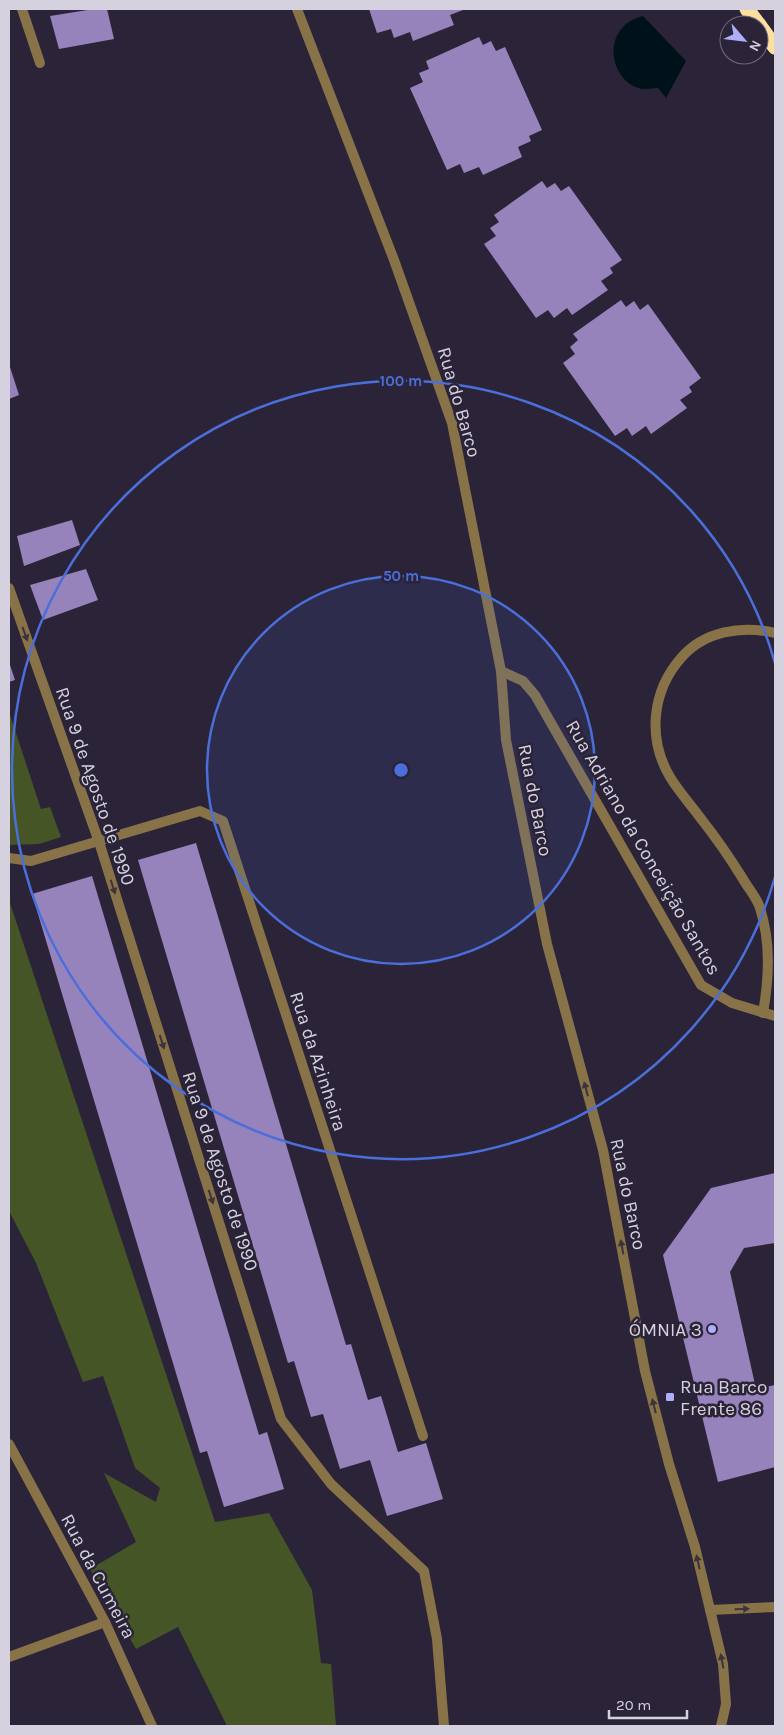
<svg xmlns="http://www.w3.org/2000/svg" width="784" height="1735" viewBox="0 0 784 1735" font-family="Karla,sans-serif">
<rect width="100%" height="100%" fill="#2b2438"/>
<!-- green -->
<g fill="#455526">
<path d="M9 712 41 809 50 807 61 837 39 844 9 845Z"/>
<path d="M9 900 215 1522 269 1513 312 1590 321 1663 331 1664 336 1726H227L178 1627 136 1649 90 1569 136 1542 104 1473 156 1502 160 1488 135 1468 103 1376 83 1382 36 1263 9 1211Z"/>
</g>
<!-- water -->
<path fill="#001219" d="M643 16 686 61 666 98 658 88C652 88 644 90 638 88 614 80 605 45 623 27 628 21 636 18 643 16Z"/>
<!-- building -->
<g fill="#9783bc">
<path d="M94 9H107L114 39 59 49 50 16Z"/>
<path d="M369 9H463V10L450 15 454 25 413 41 410 32 394 38 391 29 377 33Z"/>
<path d="M479 37 483 45 491 41 496 51 505 47 542 130 529 136 531 141 518 147 522 157 483 175 479 167 464 173 460 164 447 170 410 88 423 82 419 73 429 69 426 61Z"/>
<path d="M542 181 547 188 555 183 561 191 569 186 622 260 610 268 613 273 601 281 608 290 572 315 567 308 554 318 548 310 536 318 484 244 496 236 490 228 499 222 494 215Z"/>
<path d="M621 300 626 307 634 301 640 310 648 304 701 378 689 387 692 392 680 400 687 408 651 434 646 426 632 436 627 428 615 436 563 363 575 354 570 347 578 340 573 334Z"/>
<path d="M9 364 19 395 9 399Z"/>
<path d="M72 520 80 545 24 566 17 536Z"/>
<path d="M86 569 98 600 43 620 30 585Z"/>
<path d="M9 662 15 680 9 682Z"/>
<path d="M196 843 346 1345 351 1344 368 1400 381 1396 398 1452 426 1443 443 1499 387 1516 370 1460 340 1469 323 1414 311 1417 294 1361 288 1363 138 860Z"/>
<path d="M92 876 259 1435 267 1432 284 1489 224 1507 207 1451 200 1453 32 894Z"/>
<path d="M775 1173V1243L744 1248 730 1272 756 1389 775 1385V1467L718 1482 663 1255 711 1188Z"/>
</g>
<g fill="none" stroke-linecap="round" stroke-linejoin="round">
<!-- street -->
<g stroke="#877347" stroke-width="10">
<path d="M22 9 40 63"/>
<path d="M297 9 394 260 452 423 501 671 506 740 547 944 603 1150 645 1371 669 1464 695 1547 723 1664 726 1704 721 1726"/>
<path d="M9 588 99 842 281 1419 331 1484 424 1571 437 1639 444 1726"/>
<path d="M501 671 523 681 535 695 701 985 732 1003 775 1016"/>
<path d="M9 858 31 861 200 811 223 821 423 1436"/>
<path d="M763 1013C769 978 771 943 760 908 757 898 748 888 743 879 730 858 717 839 702 820 692 806 679 792 670 777 647 738 652 691 681 658 704 631 742 625 775 633"/>
<path d="M9 1444 105 1622 152 1726"/>
<path d="M710 1610 775 1607"/>
<path d="M9 1657 105 1622"/>
</g>
<!-- highway -->
<g stroke="#fde09f" stroke-width="15">
<path d="M747 9 759 25"/>
<path d="M759 25 775 47"/>
</g>
</g>
<!-- one-way arrows -->
<defs><path id="oneway-solid" d="M-6-.8H1V-3.2L6.5 0L1 3.2V.8H-6Z" transform="scale(1.25)"/></defs>
<g fill="#3d343b">
<use href="#oneway-solid" transform="translate(25 634) rotate(70)"/>
<use href="#oneway-solid" transform="translate(113 887) rotate(72)"/>
<use href="#oneway-solid" transform="translate(162 1042) rotate(72)"/>
<use href="#oneway-solid" transform="translate(586 1089) rotate(-105)"/>
<use href="#oneway-solid" transform="translate(211 1197) rotate(72)"/>
<use href="#oneway-solid" transform="translate(622 1247) rotate(-101)"/>
<use href="#oneway-solid" transform="translate(654 1406) rotate(-104)"/>
<use href="#oneway-solid" transform="translate(698 1562) rotate(-103)"/>
<use href="#oneway-solid" transform="translate(742 1609) rotate(-2)"/>
<use href="#oneway-solid" transform="translate(722 1661) rotate(-101)"/>
</g>
<!-- distance rings -->
<circle cx="401" cy="770" r="194" fill="#4b6fda" fill-opacity=".12"/>
<g fill="none" stroke="#4b6fda" stroke-width="2.5">
<circle cx="401" cy="770" r="194"/>
<path d="M775 877A389 389 0 1 1 775 663"/>
</g>
<!-- markers -->
<g fill="#aeaefa" stroke="#2b2438" stroke-width="2">
<circle cx="712" cy="1329" r="5"/>
<rect x="665" y="1392" width="10" height="10" rx="2.5"/>
</g>
<g text-anchor="middle" stroke-width="5" stroke-linejoin="round" paint-order="stroke">
<!-- street labels -->
<g font-size="19" fill="#d5d1de" stroke="#2b2438">
<text transform="translate(460 402) rotate(74)" y="7">Rua do Barco</text>
<text transform="translate(96 786) rotate(71)" y="7">Rua 9 de Agosto de 1990</text>
<text transform="translate(536 800) rotate(79)" y="7">Rua do Barco</text>
<text transform="translate(644 847) rotate(60)" y="7">Rua Adriano da Conceição Santos</text>
<text transform="translate(319 1061) rotate(72)" y="7">Rua da Azinheira</text>
<text transform="translate(221 1171) rotate(72)" y="7">Rua 9 de Agosto de 1990</text>
<text transform="translate(629 1194) rotate(78)" y="7">Rua do Barco</text>
<text transform="translate(99 1576) rotate(62)" y="7">Rua da Cumeira</text>
</g>
<!-- poi labels -->
<g font-size="19" fill="#d5d1de" stroke="#2b2438" text-anchor="end">
<text x="702" y="1336">ÓMNIA 3</text>
<text x="680" y="1393" text-anchor="start">Rua Barco<tspan x="680" dy="22">Frente 86</tspan></text>
</g>
</g>
<circle cx="401" cy="770" r="8" fill="#4b6fda" stroke="#2b2438" stroke-width="2.5"/>
<g font-size="15" text-anchor="middle" font-weight="bold" fill="#4b6fda" stroke="#2b2438" stroke-width="5" stroke-linejoin="round" paint-order="stroke">
<text x="401" y="386">100 m</text>
<text x="401" y="581">50 m</text>
</g>
<!-- border -->
<rect width="784" height="1735" fill="none" stroke="#d5d1de" stroke-width="20"/>
<!-- north arrow -->
<g transform="translate(744 40) rotate(118)"><circle r="24" fill="#2b2438" stroke="#6f697a"/>
<path d="M0-4L9 19L0 12L-9 19Z" fill="#aeaefa"/>
<text y="-8" font-size="14" font-weight="bold" text-anchor="middle" fill="#d5d1de">N</text>
</g>
<!-- scale -->
<path d="M609 1710v8h78v-8" fill="none" stroke="#d5d1de" stroke-width="2.5"/>
<text x="616" y="1710" font-size="15" fill="#d5d1de" stroke="#2b2438" stroke-width="4" paint-order="stroke">20 m</text>
</svg>
